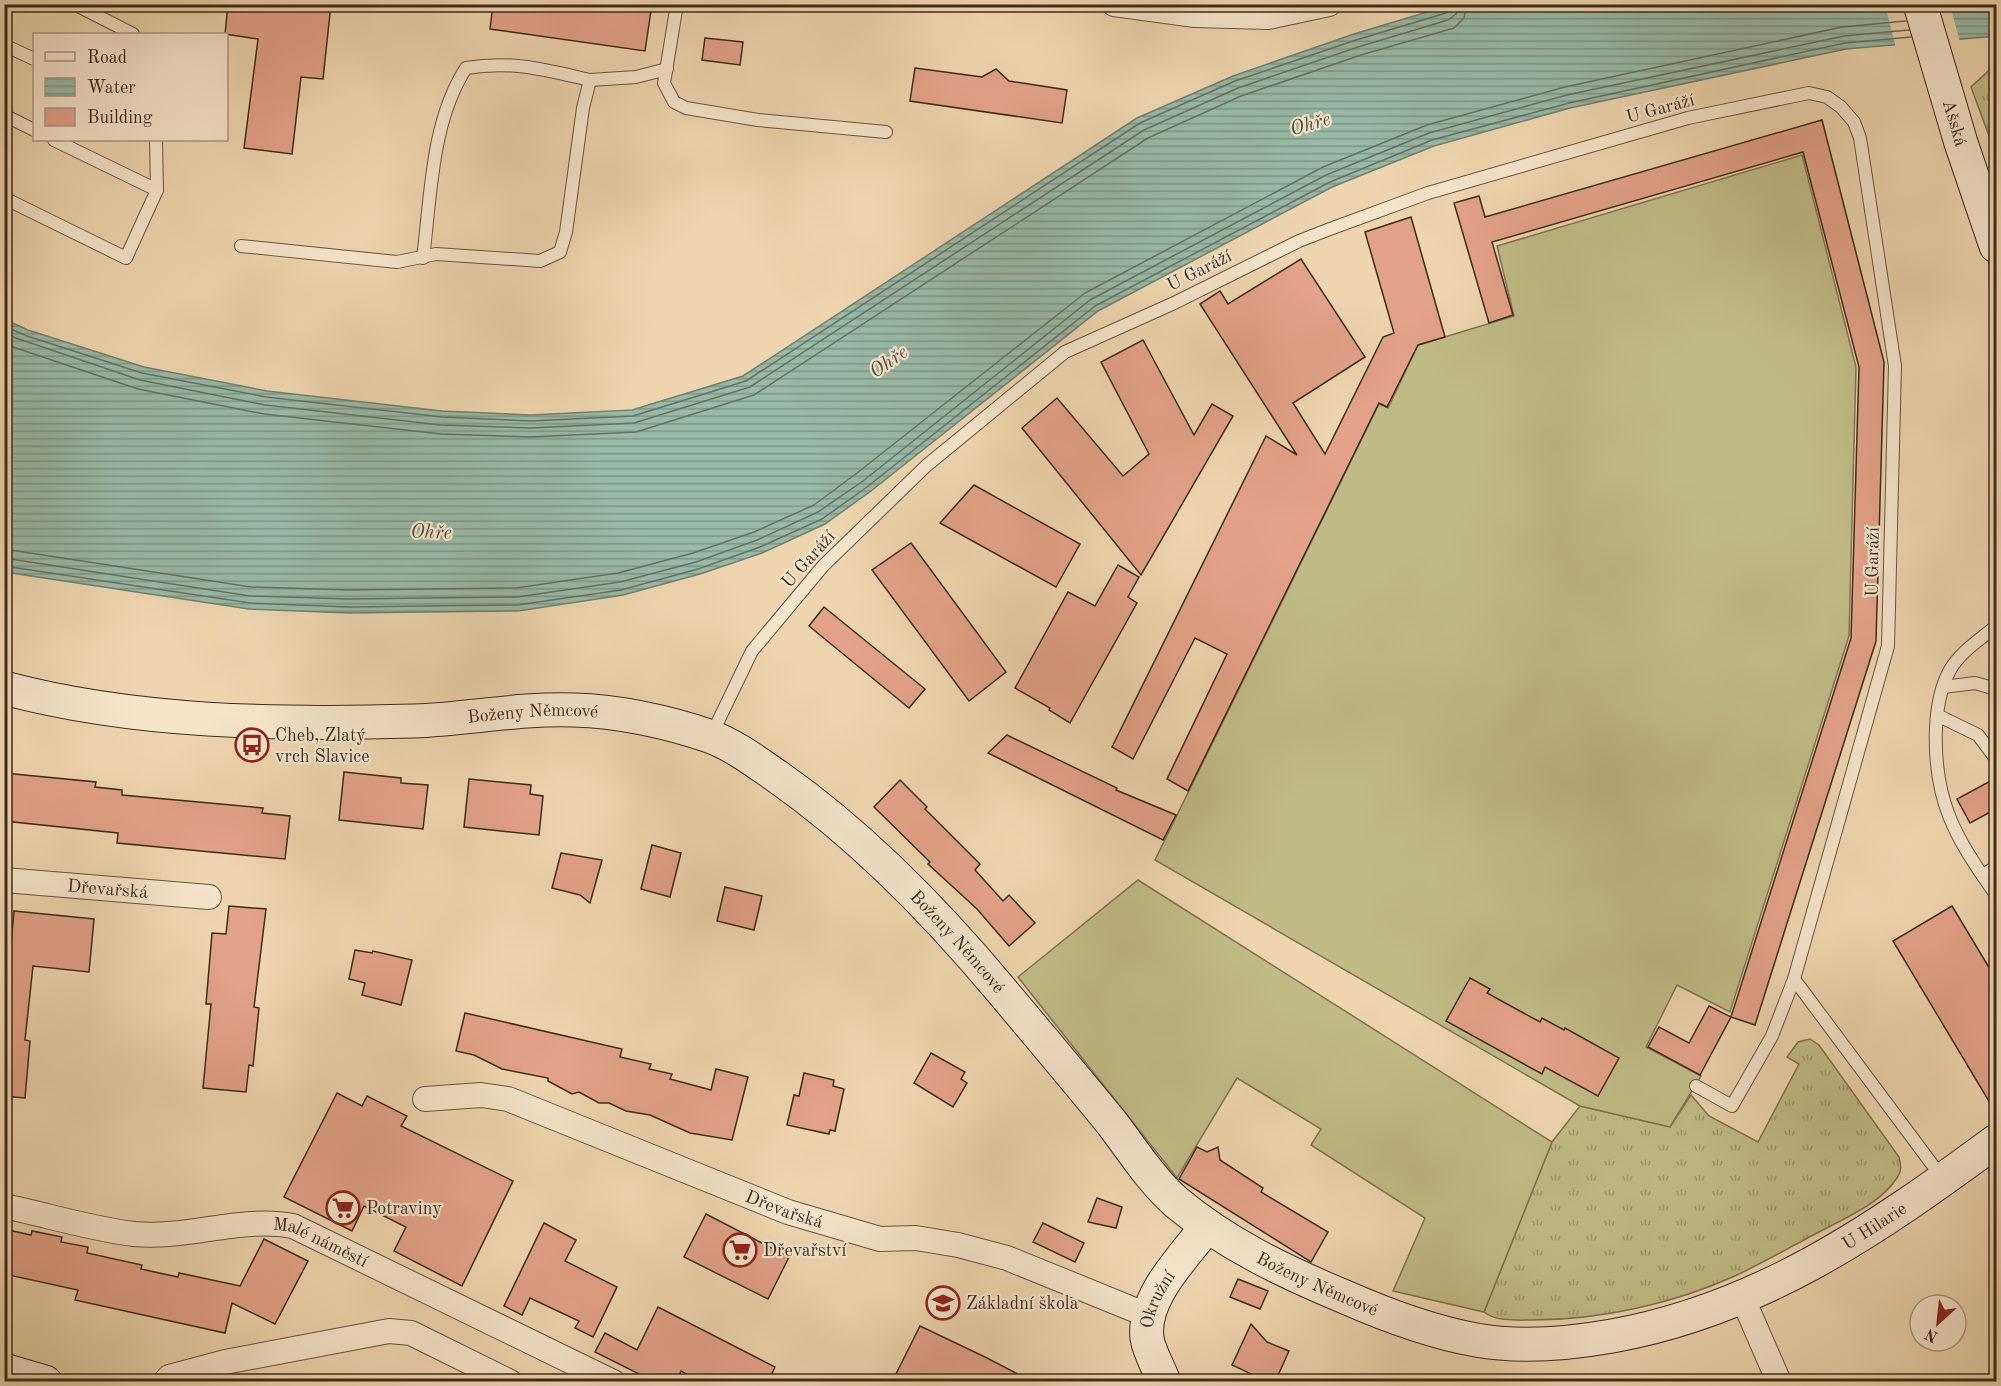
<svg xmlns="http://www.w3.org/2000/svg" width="2001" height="1386" viewBox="0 0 2001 1386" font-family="'Old Standard TT',serif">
<defs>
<pattern id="grass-tufts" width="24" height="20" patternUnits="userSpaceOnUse" patternTransform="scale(1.5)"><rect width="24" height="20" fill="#c0bb85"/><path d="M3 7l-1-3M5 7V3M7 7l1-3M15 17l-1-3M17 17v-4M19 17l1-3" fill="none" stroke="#9d986c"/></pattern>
<pattern id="water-rules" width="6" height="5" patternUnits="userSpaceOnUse" patternTransform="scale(1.5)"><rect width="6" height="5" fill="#99b9a9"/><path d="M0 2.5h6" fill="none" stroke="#7e9789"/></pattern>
</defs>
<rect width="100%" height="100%" fill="#eed5ad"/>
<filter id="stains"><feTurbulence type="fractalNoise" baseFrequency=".00333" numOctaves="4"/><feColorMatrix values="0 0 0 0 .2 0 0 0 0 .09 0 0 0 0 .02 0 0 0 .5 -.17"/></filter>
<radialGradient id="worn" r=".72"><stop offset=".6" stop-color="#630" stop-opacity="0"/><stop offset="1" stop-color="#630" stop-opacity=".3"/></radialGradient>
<!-- grass -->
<g fill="url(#grass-tufts)" stroke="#7e7451" stroke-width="1.5">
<path d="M1996 64V155L1971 87Z"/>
<path d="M1810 1039 1819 1045 1899 1157C1901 1165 1902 1171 1897 1178 1880 1204 1845 1218 1819 1232 1792 1246 1765 1262 1737 1275 1676 1303 1601 1320 1533 1320 1518 1320 1496 1322 1484 1312L1552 1142 1580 1106 1670 1127 1691 1095 1709 1116 1758 1142 1799 1064 1787 1057 1798 1042Z"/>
</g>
<!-- garden -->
<g fill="#c0bb85" stroke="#7e7451" stroke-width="1.5">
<path d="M1802 155 1856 367 1849 636 1730 1012 1677 985 1646 1047 1701 1076 1670 1127 1580 1106 1155 860 1379 404 1388 408 1418 345 1514 316 1497 246Z"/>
<path d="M1138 880 1552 1142 1484 1312 1393 1291 1425 1218 1311 1145 1321 1129 1237 1078 1177 1178 1018 977Z"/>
</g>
<!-- water -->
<path fill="url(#water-rules)" stroke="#748171" stroke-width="1.5" d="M1454 4 1996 5V36L1846 49 1570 108 1434 146 1332 187 1098 311 871 491 825 524 762 553 700 574 623 595 518 611 349 613 249 609 5 572 4 319 28 330 144 367 267 391 442 411 531 415 632 410 743 376 1137 118 1233 76 1354 34Z"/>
<!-- pier -->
<path fill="#eed5ad" d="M1885 5H1950L1960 42 1896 48Z"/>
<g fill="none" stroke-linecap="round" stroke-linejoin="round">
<!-- shore -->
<g stroke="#6b7263" stroke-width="1.5">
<path d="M4 326 27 336 142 373 266 397 442 417 531 421 633 416 746 381 1140 123 1235 81 1356 40 1446 13 1451 4"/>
<path d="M4 334 140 380 265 405 441 425 531 428 634 423 750 387 1144 130 1238 88 1358 47 1448 20 1456 14 1458 4"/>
<path d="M4 344 138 389 264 414 441 434 531 437 636 432 754 395 1148 138 1241 96 1361 55 1454 28 1464 18 1467 4"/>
<path d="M4 549 251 587 349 590 516 588 618 573 693 553 754 532 814 505 857 473 1085 293 1323 167 1427 125 1565 87 1842 27 1906 21"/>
<path d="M4 558 250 596 349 599 517 597 620 582 696 562 757 540 818 512 863 481 1090 300 1326 175 1429 133 1567 95 1844 36 1909 30"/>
<path d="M4 566 250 603 349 607 517 605 621 590 698 569 760 547 822 519 867 487 1095 306 1330 182 1432 140 1569 103 1845 43 1911 37"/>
</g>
</g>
<!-- building -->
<g fill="#e3a187" stroke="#3d2c1d" stroke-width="1.5">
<path d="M228 4H331L323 79 301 77 292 154 244 148 258 39 225 34Z"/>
<path d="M493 4H652L645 51 490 29Z"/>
<path d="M705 38 743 42 740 65 702 60Z"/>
<path d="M915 68 982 77 996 69 1009 81 1067 90 1062 123 910 101Z"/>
<path d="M1822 120 1884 362 1876 641 1755 1025 1731 1017 1851 638 1859 367 1803 152 1492 242 1513 315 1489 323 1454 203 1479 196 1485 217Z"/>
<path d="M1411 217 1445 337 1418 345 1387 407 1379 403 1188 791 1167 779 1227 654 1195 638 1133 759 1112 747 1266 436 1297 455 1200 304 1220 291 1228 304 1301 259 1365 357 1293 403 1325 454 1383 337 1394 333 1365 232Z"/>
<path d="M1143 340 1194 435 1212 404 1233 416 1141 575 1022 428 1057 398 1123 476 1149 454 1101 362Z"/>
<path d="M974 485 1080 544 1056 587 940 523Z"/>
<path d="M911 543 1006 672 969 701 872 570Z"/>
<path d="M1118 565 1139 577 1128 597 1137 603 1070 723 1049 710 1050 708 1015 688 1068 592 1095 606Z"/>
<path d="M824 607 925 689 909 708 809 626Z"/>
<path d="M1007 735 1117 788 1116 790 1176 815 1163 840 988 753Z"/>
<path d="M344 772 401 778V783L428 785 423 829 339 820Z"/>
<path d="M4 773 96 782 95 787 122 790V795L263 808 262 813 290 816 285 859 117 843 118 833 4 821Z"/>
<path d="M1996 778V809L1970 823 1957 799Z"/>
<path d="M469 779 531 785 530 794 543 796 539 835 464 827Z"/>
<path d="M900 780 927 807 925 809 980 864 975 870 1003 901 1009 895 1035 923 1009 946 977 909 928 864 930 862 874 807Z"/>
<path d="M652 845 681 853 670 897 641 889Z"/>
<path d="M561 853 602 860 590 903 580 895 552 888Z"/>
<path d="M725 887 762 896 754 930 717 921Z"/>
<path d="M229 906 266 909 254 1007 259 1008 253 1066 249 1065 246 1092 203 1088 211 1004H206L212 933 226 934Z"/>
<path d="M1952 906 1996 979V1113L1893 941Z"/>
<path d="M14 911 94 919 89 972 33 966 25 1040 30 1041 25 1098 4 1096V967H9Z"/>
<path d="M355 950 372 953 373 951 412 960 401 1005 362 995 365 983 349 979Z"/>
<path d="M1470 978 1490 989 1487 993 1540 1022 1542 1018 1564 1030 1565 1028 1619 1058 1598 1096 1545 1067 1542 1074 1446 1021Z"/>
<path d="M1709 1006 1731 1017 1700 1075 1648 1047 1659 1027 1689 1043Z"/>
<path d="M465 1013 622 1049 620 1057 651 1064 649 1069 672 1074 670 1079 711 1090 716 1069 748 1077 732 1140 690 1133 650 1115 626 1111 609 1103H599L579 1092 572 1094 548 1081V1078L502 1069 474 1055 456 1051Z"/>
<path d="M931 1053 965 1072 961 1079 967 1083 953 1107 914 1083Z"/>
<path d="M804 1073 834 1080 833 1086 844 1089 835 1131 830 1130 829 1134 787 1125 794 1095 799 1096Z"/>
<path d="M337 1093 362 1106 367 1096 407 1116 401 1126 513 1181 462 1286 394 1251 406 1227 364 1206 352 1231 284 1197Z"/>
<path d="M1197 1147 1207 1152 1218 1147 1220 1160 1263 1188 1261 1192 1328 1232 1311 1262 1179 1179Z"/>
<path d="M1097 1198 1122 1207 1116 1228 1088 1222Z"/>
<path d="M706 1214 789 1257 768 1299 684 1257Z"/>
<path d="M544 1223 576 1240 565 1261 617 1287 593 1337 575 1328 579 1321 530 1298 522 1315 504 1306Z"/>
<path d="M1043 1223 1084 1243 1075 1262 1033 1242Z"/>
<path d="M4 1229 31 1235 32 1231 62 1237 61 1242 88 1247 87 1253 142 1265 141 1269 178 1277 179 1273 240 1286 264 1239 308 1261 275 1324 232 1303 225 1333 75 1300 78 1290 4 1274Z"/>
<path d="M1238 1279 1268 1291 1260 1309 1230 1297Z"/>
<path d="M658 1307 775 1367 768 1382H700L681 1371 676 1382H655L595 1352 605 1333 637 1350Z"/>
<path d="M1251 1324 1267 1342 1289 1351 1275 1382H1268L1232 1365Z"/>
<path d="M920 1326 985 1357 1033 1382H892Z"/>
</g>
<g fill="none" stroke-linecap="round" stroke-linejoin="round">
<!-- lane casing -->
<g stroke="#695641" stroke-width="14">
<g id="lane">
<path d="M74 4 133 34"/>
<path d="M677 4 664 83 674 102 686 108 758 120 886 132"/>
<path d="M4 45 34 59"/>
<path d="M4 115 34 130"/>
<path d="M54 140 157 190"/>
<path d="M4 198 126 258 157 190 156 140"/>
<path d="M241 246 397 262 436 254 540 261 560 252 566 232 583 108 590 80 636 77 667 69"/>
<path d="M1995 247 1996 293"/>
<path d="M423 258C431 196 431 122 466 68 512 60 546 70 590 80"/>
<path d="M1996 626C1981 639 1960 652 1950 670 1941 686 1937 709 1936 727 1933 801 1955 837 1996 895"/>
<path d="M1943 687 1975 683 1996 689"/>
<path d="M1937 715 1978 735 1996 759"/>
<path d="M711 736 752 651 823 566 926 466 1065 352 1172 304 1299 241 1330 229 1428 193 1688 118 1809 93 1827 97 1841 107 1854 122 1860 138 1895 366 1888 646 1794 979"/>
<path d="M1983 876 1996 866"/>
<path d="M1696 1086 1732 1106 1772 1036 1794 979 1943 1179"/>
</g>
</g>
<!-- street casing -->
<g stroke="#695641" stroke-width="26">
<g id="street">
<path d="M1114 4 1195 15 1268 17 1329 4"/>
<path id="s1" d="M4 880 209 897"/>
<path id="s2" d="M425 1099 481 1095 508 1099 788 1212 880 1239 916 1238 958 1245 1007 1258 1147 1315"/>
<path id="s3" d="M4 1206C47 1215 91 1229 134 1234 188 1239 241 1216 293 1226L613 1382"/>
<path d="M1743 1299 1779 1382"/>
<path d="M165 1382 169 1377 225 1362 389 1331 411 1333 510 1382"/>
</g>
</g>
<!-- secondary casing -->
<g stroke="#3d2c1d" stroke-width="35">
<g id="secondary">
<path id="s4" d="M1920 4 1961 143 1996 246"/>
<path id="s5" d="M4 688C135 723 280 725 414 721 467 719 521 708 574 710 618 711 668 722 709 736 734 745 756 762 778 777 862 836 935 911 1001 990 1038 1034 1075 1078 1111 1122 1131 1148 1151 1180 1176 1202 1226 1244 1285 1272 1345 1297 1386 1315 1431 1332 1476 1340 1521 1348 1567 1344 1612 1336 1762 1309 1876 1229 1996 1141"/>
<path d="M4 1370 45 1382"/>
<path id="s6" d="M1164 1382C1159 1368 1149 1352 1147 1338 1142 1297 1184 1257 1207 1226"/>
</g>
</g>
<!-- lane -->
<use href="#lane" stroke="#f4e4ca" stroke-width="12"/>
<!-- street -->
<use href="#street" stroke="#f4e4ca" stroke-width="24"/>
<!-- secondary -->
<use href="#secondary" stroke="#f4e4ca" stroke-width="33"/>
</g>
<!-- icons -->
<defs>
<g id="bus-ring" transform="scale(1.725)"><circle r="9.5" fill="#f4e4ca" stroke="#8f2418" stroke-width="1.5"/><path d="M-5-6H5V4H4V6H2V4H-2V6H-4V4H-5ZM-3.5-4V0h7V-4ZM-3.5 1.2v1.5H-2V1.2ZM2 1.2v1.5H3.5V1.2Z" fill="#8f2418"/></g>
<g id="supermarket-ring" transform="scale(1.725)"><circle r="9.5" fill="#f4e4ca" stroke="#8f2418" stroke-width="1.5"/><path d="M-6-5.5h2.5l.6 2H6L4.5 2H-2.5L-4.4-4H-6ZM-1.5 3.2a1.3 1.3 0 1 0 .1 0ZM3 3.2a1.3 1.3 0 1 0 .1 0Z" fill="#8f2418"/></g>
<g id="school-ring" transform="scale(1.725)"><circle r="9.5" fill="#f4e4ca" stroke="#8f2418" stroke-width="1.5"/><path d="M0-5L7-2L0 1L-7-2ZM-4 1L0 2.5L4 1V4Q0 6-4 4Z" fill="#8f2418"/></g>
</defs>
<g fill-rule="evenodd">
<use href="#bus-ring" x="252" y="745"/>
<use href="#supermarket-ring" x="343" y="1208"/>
<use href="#supermarket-ring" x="740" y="1250"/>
<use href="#school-ring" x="943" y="1303"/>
</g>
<g text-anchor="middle" stroke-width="4.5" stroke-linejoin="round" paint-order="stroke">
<!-- street labels -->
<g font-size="18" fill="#3d2c1d" stroke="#f4e4ca">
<text transform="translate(1660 108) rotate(-15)" y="6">U Garáží</text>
<text dy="6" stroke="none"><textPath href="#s4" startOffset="124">Ašská</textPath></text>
<text transform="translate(1199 270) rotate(-27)" y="6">U Garáží</text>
<text transform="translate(808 559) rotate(-48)" y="6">U Garáží</text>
<text transform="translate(1872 562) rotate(-89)" y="6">U Garáží</text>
<text dy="6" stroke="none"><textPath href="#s5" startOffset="532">Boženy Němcové</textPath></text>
<text dy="6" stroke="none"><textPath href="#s1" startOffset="104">Dřevařská</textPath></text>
<text dy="6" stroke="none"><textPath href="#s5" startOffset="1036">Boženy Němcové</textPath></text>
<text dy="6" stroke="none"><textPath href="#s2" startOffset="381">Dřevařská</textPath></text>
<text dy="6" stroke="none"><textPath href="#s5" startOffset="2132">U Hilarie</textPath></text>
<text dy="6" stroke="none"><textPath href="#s3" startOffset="324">Malé náměstí</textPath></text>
<text dy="6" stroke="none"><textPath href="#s5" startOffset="1540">Boženy Němcové</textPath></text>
<text dy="6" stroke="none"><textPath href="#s6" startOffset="88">Okružní</textPath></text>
</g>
<!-- poi labels -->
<g font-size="18" fill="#3d2c1d" stroke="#f4e4ca" text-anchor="start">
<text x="275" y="741">Cheb, Zlatý<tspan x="275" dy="21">vrch Slavice</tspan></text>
<text x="366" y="1214">Potraviny</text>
<text x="763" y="1256">Dřevařství</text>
<text x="966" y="1309">Základní škola</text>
</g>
<!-- water labels -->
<g font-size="20" font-style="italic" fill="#544f40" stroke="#f4e4ca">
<text transform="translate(1310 123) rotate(-16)" y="7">Ohře</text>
<text transform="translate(888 361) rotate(-35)" y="7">Ohře</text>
<text transform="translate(431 531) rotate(2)" y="7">Ohře</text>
</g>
</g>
<!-- margin -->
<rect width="2001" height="1386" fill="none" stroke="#eed5ad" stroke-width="24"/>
<rect x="6" y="6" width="1989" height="1374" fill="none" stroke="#3d2c1d" stroke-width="3"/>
<rect x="12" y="12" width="1977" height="1362" fill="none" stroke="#3d2c1d" stroke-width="1.5"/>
<!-- legend -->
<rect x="33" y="33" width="195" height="108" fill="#f4e4ca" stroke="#ab9a85" stroke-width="1.5"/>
<rect x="45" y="52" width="30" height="9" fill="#f4e4ca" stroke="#ab9a85" stroke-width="1.5"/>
<text x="87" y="63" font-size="18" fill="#3d2c1d">Road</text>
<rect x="45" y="78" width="30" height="18" fill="url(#water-rules)" stroke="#ab9a85" stroke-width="1.5"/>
<text x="87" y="93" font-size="18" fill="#3d2c1d">Water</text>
<rect x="45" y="108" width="30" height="18" fill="#e3a187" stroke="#ab9a85" stroke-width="1.5"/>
<text x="87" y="123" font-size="18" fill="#3d2c1d">Building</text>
<!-- north arrow -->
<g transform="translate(1938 1323) rotate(207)"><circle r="28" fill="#f4e4ca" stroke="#ab9a85" stroke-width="1.5"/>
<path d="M0-4.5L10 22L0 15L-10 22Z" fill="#8f2418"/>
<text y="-9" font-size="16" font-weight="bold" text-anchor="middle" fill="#3d2c1d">N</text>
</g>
<rect width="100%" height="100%" filter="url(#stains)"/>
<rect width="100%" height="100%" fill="url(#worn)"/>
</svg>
